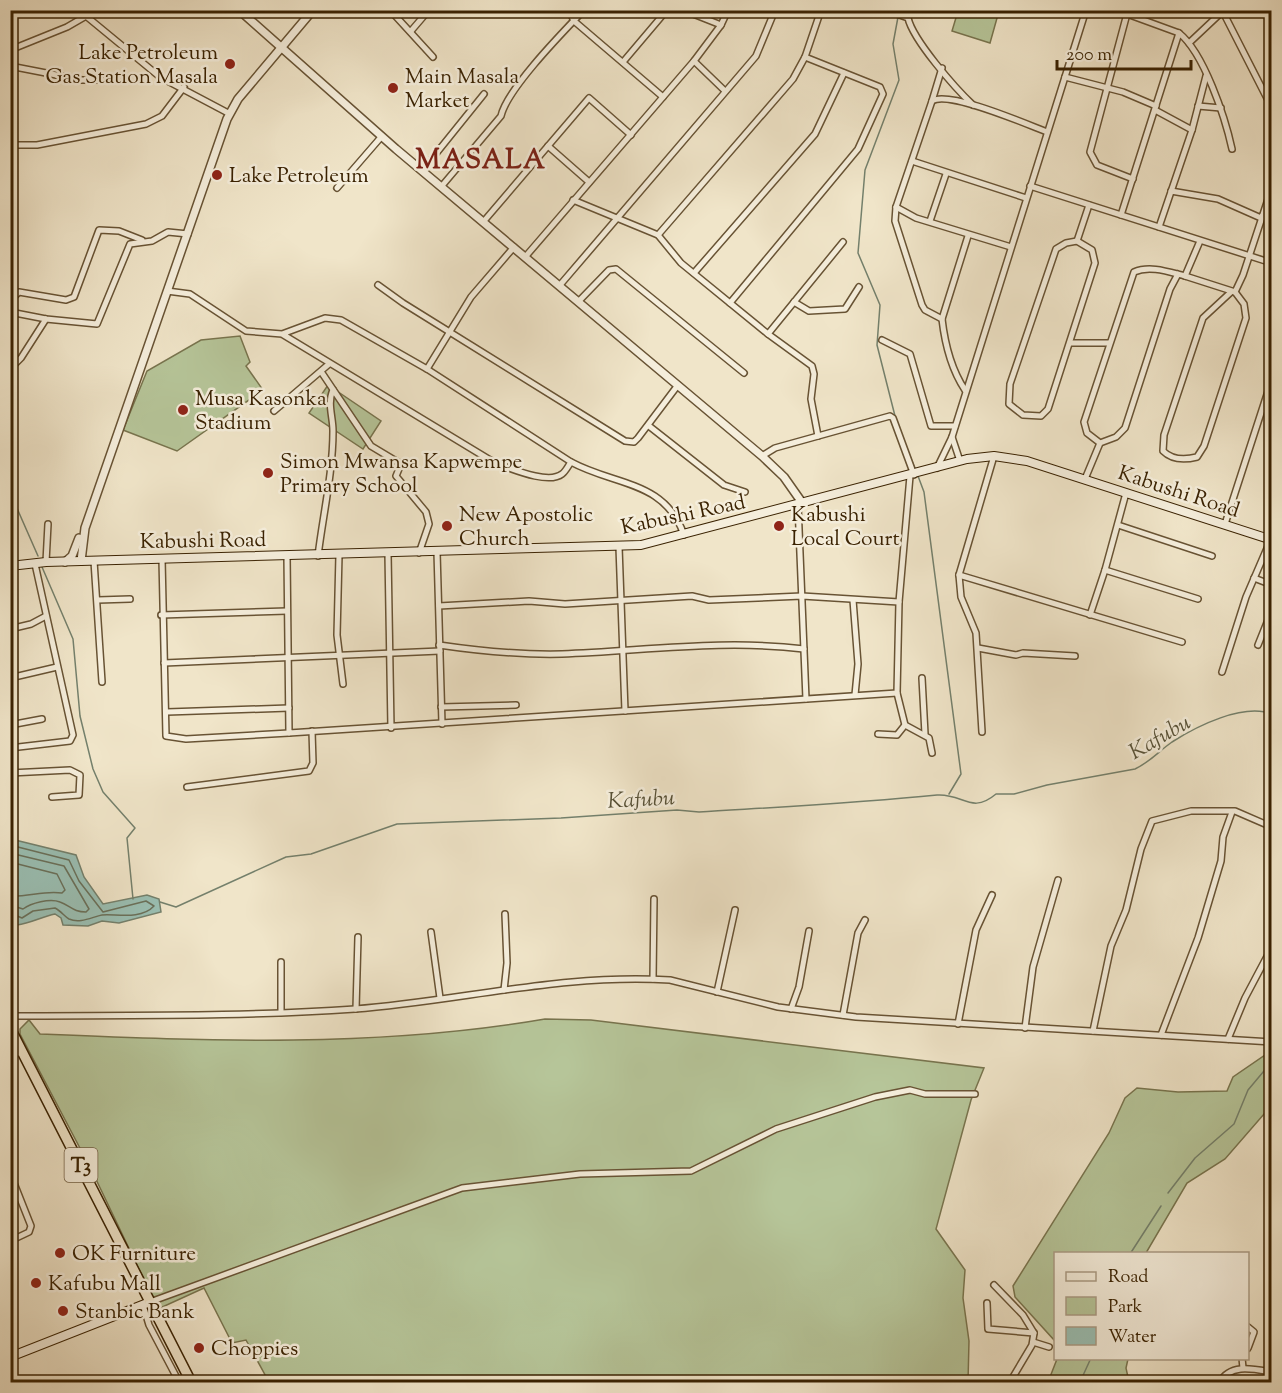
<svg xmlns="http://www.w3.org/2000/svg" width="1282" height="1393" viewBox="0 0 1282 1393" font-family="'Sorts Mill Goudy',serif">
<rect width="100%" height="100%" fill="#f0e5c9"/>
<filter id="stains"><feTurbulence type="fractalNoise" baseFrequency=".00333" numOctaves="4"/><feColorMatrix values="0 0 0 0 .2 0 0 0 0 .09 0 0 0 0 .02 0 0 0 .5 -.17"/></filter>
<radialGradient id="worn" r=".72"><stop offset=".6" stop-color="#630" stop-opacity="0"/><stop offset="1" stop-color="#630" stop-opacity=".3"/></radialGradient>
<!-- green -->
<g fill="#b6c599" stroke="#78744e" stroke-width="1.5">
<path d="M958 11H999L990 43 952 31Z"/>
<path d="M240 336 250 362 246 366 263 390 177 451 123 430 147 371 201 340Z"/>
<path d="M328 385 381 421 363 449 309 413Z"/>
<path d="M545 1019 591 1020 984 1068 971 1100 936 1229 965 1270 963 1298 969 1341 968 1382H269L246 1340 232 1343 204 1288 158 1309 92 1171 20 1034V1029L29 1020 40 1034C209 1041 378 1048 545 1019Z"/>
<path d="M1271 1051V1106L1225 1159 1187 1183 1146 1253 1056 1254 1055 1341 1015 1297 1013 1286 1109 1133 1125 1098 1137 1088 1178 1092 1227 1091 1233 1077Z"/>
<path d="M1057 1359H1128L1126 1368 1129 1382H1043L1050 1377Z"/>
</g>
<!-- water -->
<path fill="#9abfb3" stroke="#74806c" stroke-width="1.5" d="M11 839 76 855 84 877 103 904 147 895 159 899 161 912 119 923 102 921 88 926 63 925 61 918 55 914C41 917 31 923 17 925L11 917Z"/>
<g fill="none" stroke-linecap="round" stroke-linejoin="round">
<!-- shore -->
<g stroke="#6a705a" stroke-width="1.5">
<path d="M10 845 69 860 79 881 103 912 146 901 154 906C140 921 113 913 102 915 92 917 80 924 69 919 65 917 61 911 55 908L33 911 22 918 10 913"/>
<path d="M10 853 64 866 89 909 86 912C73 912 71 906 60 902 50 898 31 903 23 909L10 905"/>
<path d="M10 862 57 874 65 890 62 893C45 890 28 897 10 896"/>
</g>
<!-- stream -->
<g stroke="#74806c" stroke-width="1.5">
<path d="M895 416 877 345 880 305 858 253 865 170 899 80 893 44 898 17"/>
<path d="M908 451 915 469"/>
<path d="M10 475 16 506 38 556"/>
<path d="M918 476 924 492 961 774 949 794"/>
<path d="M42 567 73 639 80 716 93 769 103 792 135 828 127 838 133 899"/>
<path d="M160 902 176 907 286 857 311 854 397 824 561 818 677 810 699 812C779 807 858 803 937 795 963 793 971 815 996 794H1014L1047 785 1135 769C1150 762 1159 751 1172 742 1197 726 1243 703 1272 714"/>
<path d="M1168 1193 1195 1158 1234 1124 1248 1090 1269 1065 1272 1058"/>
<path d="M1130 1254 1161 1206"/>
<path d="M1080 1382 1091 1358"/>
</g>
<!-- minor casing -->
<g stroke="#685334" stroke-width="8">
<g id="minor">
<path d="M390 10 433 57"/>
<path d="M569 10 574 21 663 97"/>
<path d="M683 10 721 25"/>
<path d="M885 10 908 18C913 40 955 88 973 105"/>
<path d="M1128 10 1090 152 1097 165 1133 179"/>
<path d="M1222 10 1272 108"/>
<path d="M411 31 429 10"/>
<path d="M1179 33C1204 53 1225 117 1232 149"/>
<path d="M1189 43 1223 11"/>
<path d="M10 50 67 27 86 16 160 77 230 114"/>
<path d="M694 61 725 91"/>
<path d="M623 62 667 10"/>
<path d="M10 66 82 80H102"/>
<path d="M1065 77 1123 92 1156 106"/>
<path d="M932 101 942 68"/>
<path d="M1198 106 1221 108"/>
<path d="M1155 110 1192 130"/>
<path d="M10 145H37L146 124 162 116 184 87"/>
<path d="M548 146 589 182"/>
<path d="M912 161 1026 198"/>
<path d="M422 171 484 94"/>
<path d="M1030 186 1272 263"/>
<path d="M441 187 501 116C507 89 563 32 584 10"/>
<path d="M337 188 382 136"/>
<path d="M1171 191 1218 199 1261 218"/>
<path d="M573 200 658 235 681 263 768 334 812 366 814 374 811 399 818 436"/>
<path d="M896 207 916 218 1011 247"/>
<path d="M1121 215 1179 33 1127 14"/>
<path d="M1262 216 1272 218"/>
<path d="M484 221 589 98 631 135"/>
<path d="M930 221 946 174"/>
<path d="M1159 227 1192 130 1206 76"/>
<path d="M658 235 793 79 805 57 821 10"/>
<path d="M1077 241 1092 250 1095 263 1048 409 1041 416 1023 415 1009 404 1010 384 1056 249 1066 243Z"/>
<path d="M1077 241 1089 205"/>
<path d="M526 256 694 61 721 25 728 10"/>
<path d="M694 273 815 134 844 73"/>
<path d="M1178 274 1170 289 1125 428 1116 437 1100 443 1087 433 1084 422 1134 272C1150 265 1169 272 1185 276L1235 292 1243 275 1272 187"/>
<path d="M1185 276 1200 241"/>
<path d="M378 285 403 303 625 441 634 442 638 438 678 385"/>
<path d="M560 285 756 56 775 10"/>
<path d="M167 291 190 294 246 331 282 334 495 463C510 468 548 485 562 474 566 471 568 466 571 462L427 369 341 320 325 318 282 334"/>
<path d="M1231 292 1203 318 1164 435 1163 451C1172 460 1185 460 1197 457L1204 446 1246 318 1244 304 1235 292"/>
<path d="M578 302 609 270 616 269 744 373"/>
<path d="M794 302 809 311 845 309 859 287"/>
<path d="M730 303 858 149 883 94 880 87 805 57"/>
<path d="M10 306 14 297 19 292 66 300 74 297 99 230 119 231 142 240"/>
<path d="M10 312 46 319 97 324 130 244 152 241 168 232 188 234"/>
<path d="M942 319 968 236"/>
<path d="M768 334 843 242"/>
<path d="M882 340 910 354 931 426H955"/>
<path d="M1070 343H1109"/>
<path d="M10 369 21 358 46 319"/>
<path d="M427 369 471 297 514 247"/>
<path d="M322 373 371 446 401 464 396 476 426 512 429 524 419 553"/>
<path d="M965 390C951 369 945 345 942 319L925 310 922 305 895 221 896 207 932 101C948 90 1026 124 1047 132"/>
<path d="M274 411 329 364"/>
<path d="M649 426 724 485 745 492"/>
<path d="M952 437 960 461"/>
<path d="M762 456 775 448 890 416 893 418 914 475"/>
<path d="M994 456 959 575 1182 642"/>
<path d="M571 462C615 486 665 480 684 535"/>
<path d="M937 468 952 437 1086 10"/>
<path d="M1085 479 1100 443"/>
<path d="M1126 493 1105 570 1198 599"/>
<path d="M798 505 806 699"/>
<path d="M1225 524 1272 379"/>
<path d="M1118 525 1212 556"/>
<path d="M619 547 625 711"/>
<path d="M437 552 442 724"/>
<path d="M388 554 391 728"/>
<path d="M339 555 337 635 343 684"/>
<path d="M287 556 289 733 897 693 899 602 910 476"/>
<path d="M318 556C323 515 333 472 333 431 333 417 327 403 333 390"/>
<path d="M162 559 166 736 186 739 289 733"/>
<path d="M94 561 102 682"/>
<path d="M46 562 48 524"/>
<path d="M959 575 961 597 976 633 982 732"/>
<path d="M1254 578 1272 585"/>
<path d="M98 600 130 599"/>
<path d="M853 600 858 664 855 695"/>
<path d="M439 606 529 601 565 604 692 596 709 600 802 596 899 602"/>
<path d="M161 615 287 611"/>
<path d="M1090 615 1105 570"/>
<path d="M10 629 31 624 46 616"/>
<path d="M439 645C480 651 521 655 562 654 644 651 723 639 804 649"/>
<path d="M1258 645 1272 610"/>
<path d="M978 648 1016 655 1023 653 1075 656"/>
<path d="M164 663 440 651"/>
<path d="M1222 672 1246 597 1271 539"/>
<path d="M10 678 57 667"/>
<path d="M922 678 925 734"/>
<path d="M897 693 905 725 929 738 932 753"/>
<path d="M441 707 516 705"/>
<path d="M167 712 289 708"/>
<path d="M10 725 42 719"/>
<path d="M878 734 897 735 905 725"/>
<path d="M10 748 70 741 73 735 35 564"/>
<path d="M10 773 70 770 80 775 79 795 52 797"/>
<path d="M187 787 309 771 313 763 312 731"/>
<path d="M431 932 440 998"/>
<path d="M281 962V1011"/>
<path d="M653 979 654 899"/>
<path d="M504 990 507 963 505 914"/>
<path d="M717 992 735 910"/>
<path d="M356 1009 358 937"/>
<path d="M791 1009 799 987 809 931"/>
<path d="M843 1015 858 933 865 920"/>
<path d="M10 1016C125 1015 241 1017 355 1009 460 1001 564 973 670 980L778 1007 856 1017 1272 1042"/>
<path d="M958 1024 976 930 992 895"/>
<path d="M1025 1028 1033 967 1058 880"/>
<path d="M1093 1031 1111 946 1126 910 1141 849 1152 821 1191 811H1235L1272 827"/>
<path d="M1161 1035 1198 938 1221 861 1223 837 1232 812"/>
<path d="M1228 1039 1245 998 1272 947"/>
<path d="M10 1058 21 1051"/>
<path d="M10 1173 31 1226 29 1232 10 1241"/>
<path d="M994 1285 1023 1315 1034 1333 1032 1345 1010 1382"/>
<path d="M150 1302 462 1188 580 1174 691 1171 776 1129 875 1097 910 1090 925 1094H975"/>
<path d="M987 1303 988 1329 1034 1333"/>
<path d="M143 1305 149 1325 179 1382"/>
<path d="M1248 1327 1254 1332 1248 1348"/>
<path d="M1033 1342 1049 1347"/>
<path d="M1242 1358 1243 1368"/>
<path d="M1132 1379 1190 1382"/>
<path d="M1206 1382H1220"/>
<path d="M1220 1382C1230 1363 1254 1369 1272 1372"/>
</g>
</g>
<!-- tertiary casing -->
<g stroke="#685334" stroke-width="10">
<g id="tertiary">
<path d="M239 10 396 149 762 456 784 477 803 504"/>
<path d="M81 561 85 528 227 119 238 99 313 10"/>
<path d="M65 562 72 556 79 538"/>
</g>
</g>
<!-- secondary casing -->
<g stroke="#3a2202" stroke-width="10">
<g id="secondary">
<path d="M10 566 46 562 641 545 967 459 994 456 1027 461 1272 540"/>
<path d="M10 1357 150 1302"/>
</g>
</g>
<!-- trunk casing -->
<g stroke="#3a2202" stroke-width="12">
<path id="trunk" d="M10 1028 191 1382"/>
</g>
<!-- minor -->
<use href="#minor" stroke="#f5eedc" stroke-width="5"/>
<!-- tertiary -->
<use href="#tertiary" stroke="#f5eedc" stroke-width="7"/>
<!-- secondary -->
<use href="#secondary" stroke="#f5eedc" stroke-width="8"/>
<!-- trunk -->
<use href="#trunk" stroke="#f0e5c9" stroke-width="9"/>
</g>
<!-- markers -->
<g fill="#8f2418" stroke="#f5eedc" stroke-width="2">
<circle cx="230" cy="64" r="6"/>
<circle cx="393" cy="88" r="6"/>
<circle cx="217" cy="175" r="6"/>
<circle cx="183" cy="410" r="6"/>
<circle cx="268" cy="473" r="6"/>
<circle cx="447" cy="526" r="6"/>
<circle cx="779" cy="526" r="6"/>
<circle cx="60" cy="1253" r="6"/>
<circle cx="36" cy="1283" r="6"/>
<circle cx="63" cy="1311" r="6"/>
<circle cx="199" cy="1348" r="6"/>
</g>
<g text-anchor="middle" stroke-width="5" stroke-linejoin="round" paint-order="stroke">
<!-- shield labels -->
<rect fill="#f5eedc" stroke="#725f43" stroke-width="1.5" x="64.5" y="1148" width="33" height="34" rx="4.5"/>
<g font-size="20" font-weight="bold" fill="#3a2202">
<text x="81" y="1172">T3</text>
</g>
<!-- poi labels -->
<g font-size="21" fill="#3a2202" stroke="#f5eedc" text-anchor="start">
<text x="218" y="59" text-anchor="end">Lake Petroleum<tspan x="218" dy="24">Gas Station Masala</tspan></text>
<text x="405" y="83">Main Masala<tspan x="405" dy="24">Market</tspan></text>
<text x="229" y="182">Lake Petroleum</text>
<text x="195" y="405">Musa Kasonka<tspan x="195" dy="24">Stadium</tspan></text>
<text x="280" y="468">Simon Mwansa Kapwempe<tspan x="280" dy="24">Primary School</tspan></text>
<text x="459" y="521">New Apostolic<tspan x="459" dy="24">Church</tspan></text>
<text x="791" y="521">Kabushi<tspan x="791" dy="24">Local Court</tspan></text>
<text x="72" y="1260">OK Furniture</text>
<text x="48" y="1290">Kafubu Mall</text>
<text x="75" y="1318">Stanbic Bank</text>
<text x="211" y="1355">Choppies</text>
</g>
<!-- street labels -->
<g font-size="21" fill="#3a2202" stroke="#f5eedc">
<text transform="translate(1179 491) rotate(18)" y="7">Kabushi Road</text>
<text transform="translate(683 514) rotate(-12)" y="7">Kabushi Road</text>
<text transform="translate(203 540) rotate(-1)" y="7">Kabushi Road</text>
</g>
<!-- water labels -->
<g font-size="22" font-style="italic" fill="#575137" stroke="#f5eedc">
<text transform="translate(1159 736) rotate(-30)" y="8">Kafubu</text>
<text transform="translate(641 798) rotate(-3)" y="8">Kafubu</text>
</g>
<!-- district labels -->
<g font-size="27" font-weight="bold" letter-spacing="1.5" fill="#7a1f14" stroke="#f5eedc">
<text x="481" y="168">MASALA</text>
</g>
</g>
<!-- margin -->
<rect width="1282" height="1393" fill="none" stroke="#f0e5c9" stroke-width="36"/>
<rect x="12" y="12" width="1258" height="1369" fill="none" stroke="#3a2202" stroke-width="3"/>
<rect x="18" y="18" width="1246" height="1357" fill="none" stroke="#3a2202" stroke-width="1.5"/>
<!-- legend -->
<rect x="1054" y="1252" width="195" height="108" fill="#f5eedc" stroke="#aa9c85" stroke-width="1.5"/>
<rect x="1066" y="1272" width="30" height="9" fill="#f5eedc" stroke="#aa9c85" stroke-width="1.5"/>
<text x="1108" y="1282" font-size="18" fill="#3a2202">Road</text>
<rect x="1066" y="1297" width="30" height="18" fill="#b6c599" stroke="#aa9c85" stroke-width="1.5"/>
<text x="1108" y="1312" font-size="18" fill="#3a2202">Park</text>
<rect x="1066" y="1327" width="30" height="18" fill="#9abfb3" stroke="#aa9c85" stroke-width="1.5"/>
<text x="1108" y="1342" font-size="18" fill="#3a2202">Water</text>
<!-- scale -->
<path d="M1057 60v9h134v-9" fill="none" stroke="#3a2202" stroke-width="3"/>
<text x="1066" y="60" font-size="18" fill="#3a2202" stroke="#f5eedc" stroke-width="4.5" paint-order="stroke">200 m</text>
<rect width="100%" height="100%" filter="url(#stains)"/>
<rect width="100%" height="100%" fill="url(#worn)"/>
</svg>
